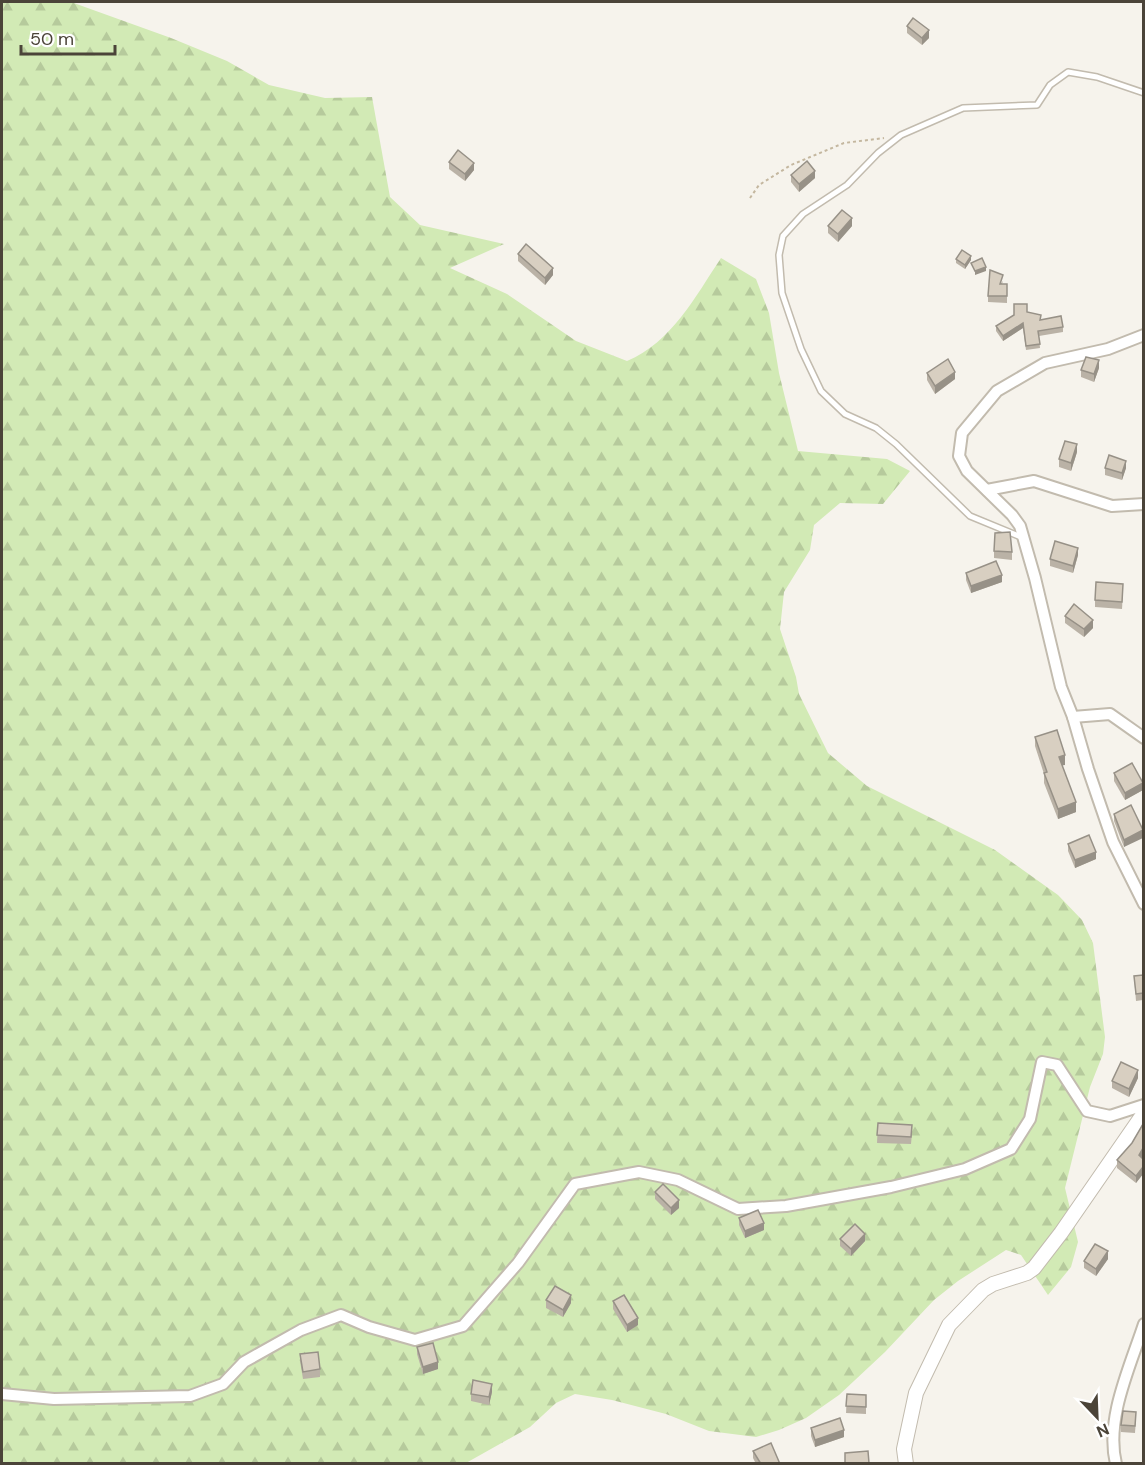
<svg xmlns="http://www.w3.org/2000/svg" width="1145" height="1465" viewBox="0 0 1145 1465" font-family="'DM Sans',sans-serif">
<defs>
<pattern id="forest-firs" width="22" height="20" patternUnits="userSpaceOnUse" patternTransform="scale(1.5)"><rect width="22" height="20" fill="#d2eab5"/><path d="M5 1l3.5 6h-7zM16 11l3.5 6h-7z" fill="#b6ca9c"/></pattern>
</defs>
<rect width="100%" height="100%" fill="#f6f3ec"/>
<!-- forest -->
<path fill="url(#forest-firs)" d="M2 2H71L171 38 227 61 269 85 325 98 372 97 390 197 420 225 504 244 450 268 507 294 576 341 627 361C672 342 695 297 721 258L756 279 769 313 779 373 798 451 887 459 910 471 883 504 840 503 814 525 810 550 784 592 780 629 796 677 799 694 828 753 867 786 995 850 1058 895 1082 920 1093 943 1105 1037 1103 1054 1090 1087 1065 1188 1078 1242 1071 1267 1048 1295 1021 1255 1006 1250 958 1281 934 1300 885 1352 839 1395 806 1418 779 1430 756 1437 709 1431 666 1414 612 1400 575 1394 556 1403 530 1427 466 1463 2 1464Z"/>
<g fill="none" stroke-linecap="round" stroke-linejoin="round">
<!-- service casing -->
<g stroke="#c2bbae" stroke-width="8">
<path id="service" d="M1021 537 970 516 896 444 876 428 845 414 821 391 801 349 782 293 779 255 783 236 803 214 847 185 878 153 901 135 963 108 1037 105 1050 85 1068 72 1097 77 1144 93"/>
</g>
<!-- minor casing -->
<g stroke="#c2bbae" stroke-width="14">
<g id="minor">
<path d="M1144 335 1108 349 1045 363 997 391 962 433 959 456 967 471 1012 515 1020 526 1035 578 1061 687 1073 717 1088 769 1113 842 1144 904"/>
<path d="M987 490 1034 481 1112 506 1144 504"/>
<path d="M1073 717 1110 714 1144 738"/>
<path d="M2 1394 54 1399 190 1396 223 1384 244 1362 301 1330 341 1315 369 1327 415 1340 463 1326 518 1263 575 1184 639 1172 678 1180 738 1209 786 1206 891 1187 965 1169 1011 1149 1030 1119 1042 1062 1057 1065 1087 1111 1110 1116 1144 1105"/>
<path d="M1116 1464C1105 1419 1130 1367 1144 1324"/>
</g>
</g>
<!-- tertiary casing -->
<g stroke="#c2bbae" stroke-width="16">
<path id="tertiary" d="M906 1464 904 1449 916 1393 949 1325 983 1290 993 1284 1027 1273 1034 1268 1061 1233 1144 1113"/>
</g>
<!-- path -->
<path stroke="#c4b79f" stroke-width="2" stroke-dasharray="3 3" stroke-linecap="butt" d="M750 198 759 185 791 165 844 143 884 138"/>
<!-- service -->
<use href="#service" stroke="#fff" stroke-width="5"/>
<!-- minor -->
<use href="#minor" stroke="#fff" stroke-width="10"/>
<!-- tertiary -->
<use href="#tertiary" stroke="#fff" stroke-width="14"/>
</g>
<!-- wall -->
<g fill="#bab2a6">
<path d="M907 26 929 38 922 45 907 33Z"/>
<path d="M449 162 474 170 465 181 449 169Z"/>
<path d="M791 175 815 178 799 192 791 182Z"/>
<path d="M828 226H852L838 242 828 233Z"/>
<path d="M518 254 553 275 545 285 518 261Z"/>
<path d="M956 259 971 260 965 269 956 263Z"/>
<path d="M1003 281 1002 284 1007 290V303L988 302V296Z"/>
<path d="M1027 312 1041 319 1063 327V332L1039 336 1040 348 1026 350 1023 328 1003 341 996 331V326Z"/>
<path d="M1099 368 1094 382 1081 377V370Z"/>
<path d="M927 373 955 379 935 394 927 380Z"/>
<path d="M1077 452 1071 471 1059 467V459Z"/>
<path d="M1105 468H1126L1122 480 1105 475Z"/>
<path d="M994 551 1012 552V560L994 558Z"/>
<path d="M1078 555 1073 573 1050 566V559Z"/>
<path d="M966 573 1002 582 971 593 966 580Z"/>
<path d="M1123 591 1122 609 1095 607V600Z"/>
<path d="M1065 616 1093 628 1084 637 1065 623Z"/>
<path d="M1035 737 1065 765H1062L1076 812 1058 819 1044 783V774L1035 746Z"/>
<path d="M1114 773 1143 790 1125 800 1114 781Z"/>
<path d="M1114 814 1143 830 1124 847 1114 821Z"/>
<path d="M1068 844 1096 859 1075 868 1068 851Z"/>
<path d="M1143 975V1000L1136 1001 1134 976Z"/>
<path d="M1138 1078 1129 1097 1112 1088V1081Z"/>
<path d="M878 1123 912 1133 911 1144 877 1143Z"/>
<path d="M1143 1124V1156L1142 1158 1143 1159V1174L1136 1183 1117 1168V1160L1132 1143Z"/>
<path d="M655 1192 679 1208 671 1215 655 1199Z"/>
<path d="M739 1218 764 1230 745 1238 739 1225Z"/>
<path d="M840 1239 865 1241 851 1256 840 1246Z"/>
<path d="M1108 1259 1096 1276 1084 1268V1261Z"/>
<path d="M546 1300 571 1303 563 1317 546 1308Z"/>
<path d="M613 1301 638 1325 627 1332 613 1309Z"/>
<path d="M417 1347 438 1369 423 1374 417 1354Z"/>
<path d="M300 1354 320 1369V1377L303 1379 300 1361Z"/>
<path d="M492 1392 489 1405 471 1401V1394Z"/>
<path d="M847 1394 866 1395V1414L846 1413Z"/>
<path d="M1136 1419 1135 1433 1121 1432V1425Z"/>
<path d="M811 1428 844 1437 815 1447 811 1436Z"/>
<path d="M753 1451 780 1464H756L753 1458Z"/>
</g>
<!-- shaded-wall -->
<g fill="#979187">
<path d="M929 30V38L922 45V38Z"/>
<path d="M474 163V170L465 181V174Z"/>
<path d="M815 171V178L799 192V184Z"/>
<path d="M852 218V226L838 242V234Z"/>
<path d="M971 256V260L965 269V265Z"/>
<path d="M986 267V271L975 275V271Z"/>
<path d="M553 268V275L545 285V278Z"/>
<path d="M1023 323V328L1003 341V336Z"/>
<path d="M1099 360V368L1094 382V374Z"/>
<path d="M955 372V379L935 394V386Z"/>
<path d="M1077 444V452L1071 471V463Z"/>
<path d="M1126 461V468L1122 480V473Z"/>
<path d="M1078 548V555L1073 573V566Z"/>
<path d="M1002 575V582L971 593V586Z"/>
<path d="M1093 620V628L1084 637V629Z"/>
<path d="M1065 755V765L1059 766V757Z"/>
<path d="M1143 783V790L1125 800V793Z"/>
<path d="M1076 802V812L1058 819V809Z"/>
<path d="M1143 830V838L1124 847V840Z"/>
<path d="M1096 852V859L1075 868V860Z"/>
<path d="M1138 1070V1078L1129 1097V1089Z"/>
<path d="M1143 1148V1156L1139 1162V1155Z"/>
<path d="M1143 1167V1174L1136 1183V1176Z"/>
<path d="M679 1200V1208L671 1215V1208Z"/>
<path d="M764 1223V1230L745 1238V1231Z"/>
<path d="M865 1234V1241L851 1256V1249Z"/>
<path d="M1108 1251V1259L1096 1276V1269Z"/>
<path d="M571 1295V1303L563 1317V1310Z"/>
<path d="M638 1318V1325L627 1332V1325Z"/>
<path d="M438 1362V1369L423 1374V1367Z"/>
<path d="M492 1384V1392L489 1405V1397Z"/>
<path d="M844 1430V1437L815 1447V1440Z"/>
</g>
<!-- building -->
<g fill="#d8cfc1" stroke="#979187" stroke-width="1.5">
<path d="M913 18 929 30 922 38 907 26Z"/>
<path d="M458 150 474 163 465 174 449 162Z"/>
<path d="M807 161 815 171 799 184 791 175Z"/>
<path d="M842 210 852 218 838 234 828 226Z"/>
<path d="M526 244 553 268 545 278 518 254Z"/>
<path d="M962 250 971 256 965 265 956 259Z"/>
<path d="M982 258 986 267 975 271 971 263Z"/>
<path d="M990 270 1003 275 1000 284H1007V296H988Z"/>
<path d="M1014 304H1027V312L1041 315 1040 320 1061 316 1063 327 1038 331 1040 344 1026 346 1023 323 1003 336 996 326 1014 315Z"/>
<path d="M1086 357 1099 360 1094 374 1081 370Z"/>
<path d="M948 359 955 372 935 386 927 373Z"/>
<path d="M1065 441 1077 444 1071 463 1059 459Z"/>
<path d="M1109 455 1126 461 1122 473 1105 468Z"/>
<path d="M1010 532 1012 552 994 551 995 533Z"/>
<path d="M1055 541 1078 548 1073 566 1050 559Z"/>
<path d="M996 561 1002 575 971 586 966 573Z"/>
<path d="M1096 582 1123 584 1122 602 1095 600Z"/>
<path d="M1074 604 1093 620 1084 629 1065 616Z"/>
<path d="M1057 730 1065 755 1059 757 1076 802 1058 809 1044 773 1047 772 1035 737Z"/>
<path d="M1132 763 1143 783 1125 793 1114 773Z"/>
<path d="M1131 805 1143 830 1124 840 1114 814Z"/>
<path d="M1089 835 1096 852 1075 860 1068 844Z"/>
<path d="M1143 975V993L1136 994 1134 976Z"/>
<path d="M1121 1062 1138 1070 1129 1089 1112 1081Z"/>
<path d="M878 1123 912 1125 911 1137 877 1135Z"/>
<path d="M1143 1124V1148L1139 1155 1143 1159V1167L1136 1176 1117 1160 1132 1143Z"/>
<path d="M663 1184 679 1200 671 1208 655 1192Z"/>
<path d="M758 1210 764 1223 745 1231 739 1218Z"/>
<path d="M855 1224 865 1234 851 1249 840 1239Z"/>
<path d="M1095 1244 1108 1251 1096 1269 1084 1261Z"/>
<path d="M555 1286 571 1295 563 1310 546 1300Z"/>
<path d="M624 1295 638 1318 627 1325 613 1301Z"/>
<path d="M433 1343 438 1362 423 1367 417 1347Z"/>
<path d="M318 1352 320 1369 303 1372 300 1354Z"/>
<path d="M473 1380 492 1384 489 1397 471 1394Z"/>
<path d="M847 1394 866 1395V1407L846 1406Z"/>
<path d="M1123 1411 1136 1412 1135 1426 1121 1425Z"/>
<path d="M840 1418 844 1430 815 1440 811 1428Z"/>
<path d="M771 1443 780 1464H761L753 1451Z"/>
<path d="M868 1451 869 1463 845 1464V1453Z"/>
</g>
<!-- border -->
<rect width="1145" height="1465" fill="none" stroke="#4b4439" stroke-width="6"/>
<!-- north arrow -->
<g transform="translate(1097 1417) rotate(157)" stroke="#ffffff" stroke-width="4.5" paint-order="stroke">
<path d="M0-4.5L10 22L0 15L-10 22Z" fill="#4b4439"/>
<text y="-9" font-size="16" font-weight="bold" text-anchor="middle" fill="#4b4439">N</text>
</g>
<!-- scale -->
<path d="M21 45v9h94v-9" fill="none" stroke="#4b4439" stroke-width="3"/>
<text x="30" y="45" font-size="18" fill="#4b4439" stroke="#ffffff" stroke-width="4.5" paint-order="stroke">50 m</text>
</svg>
